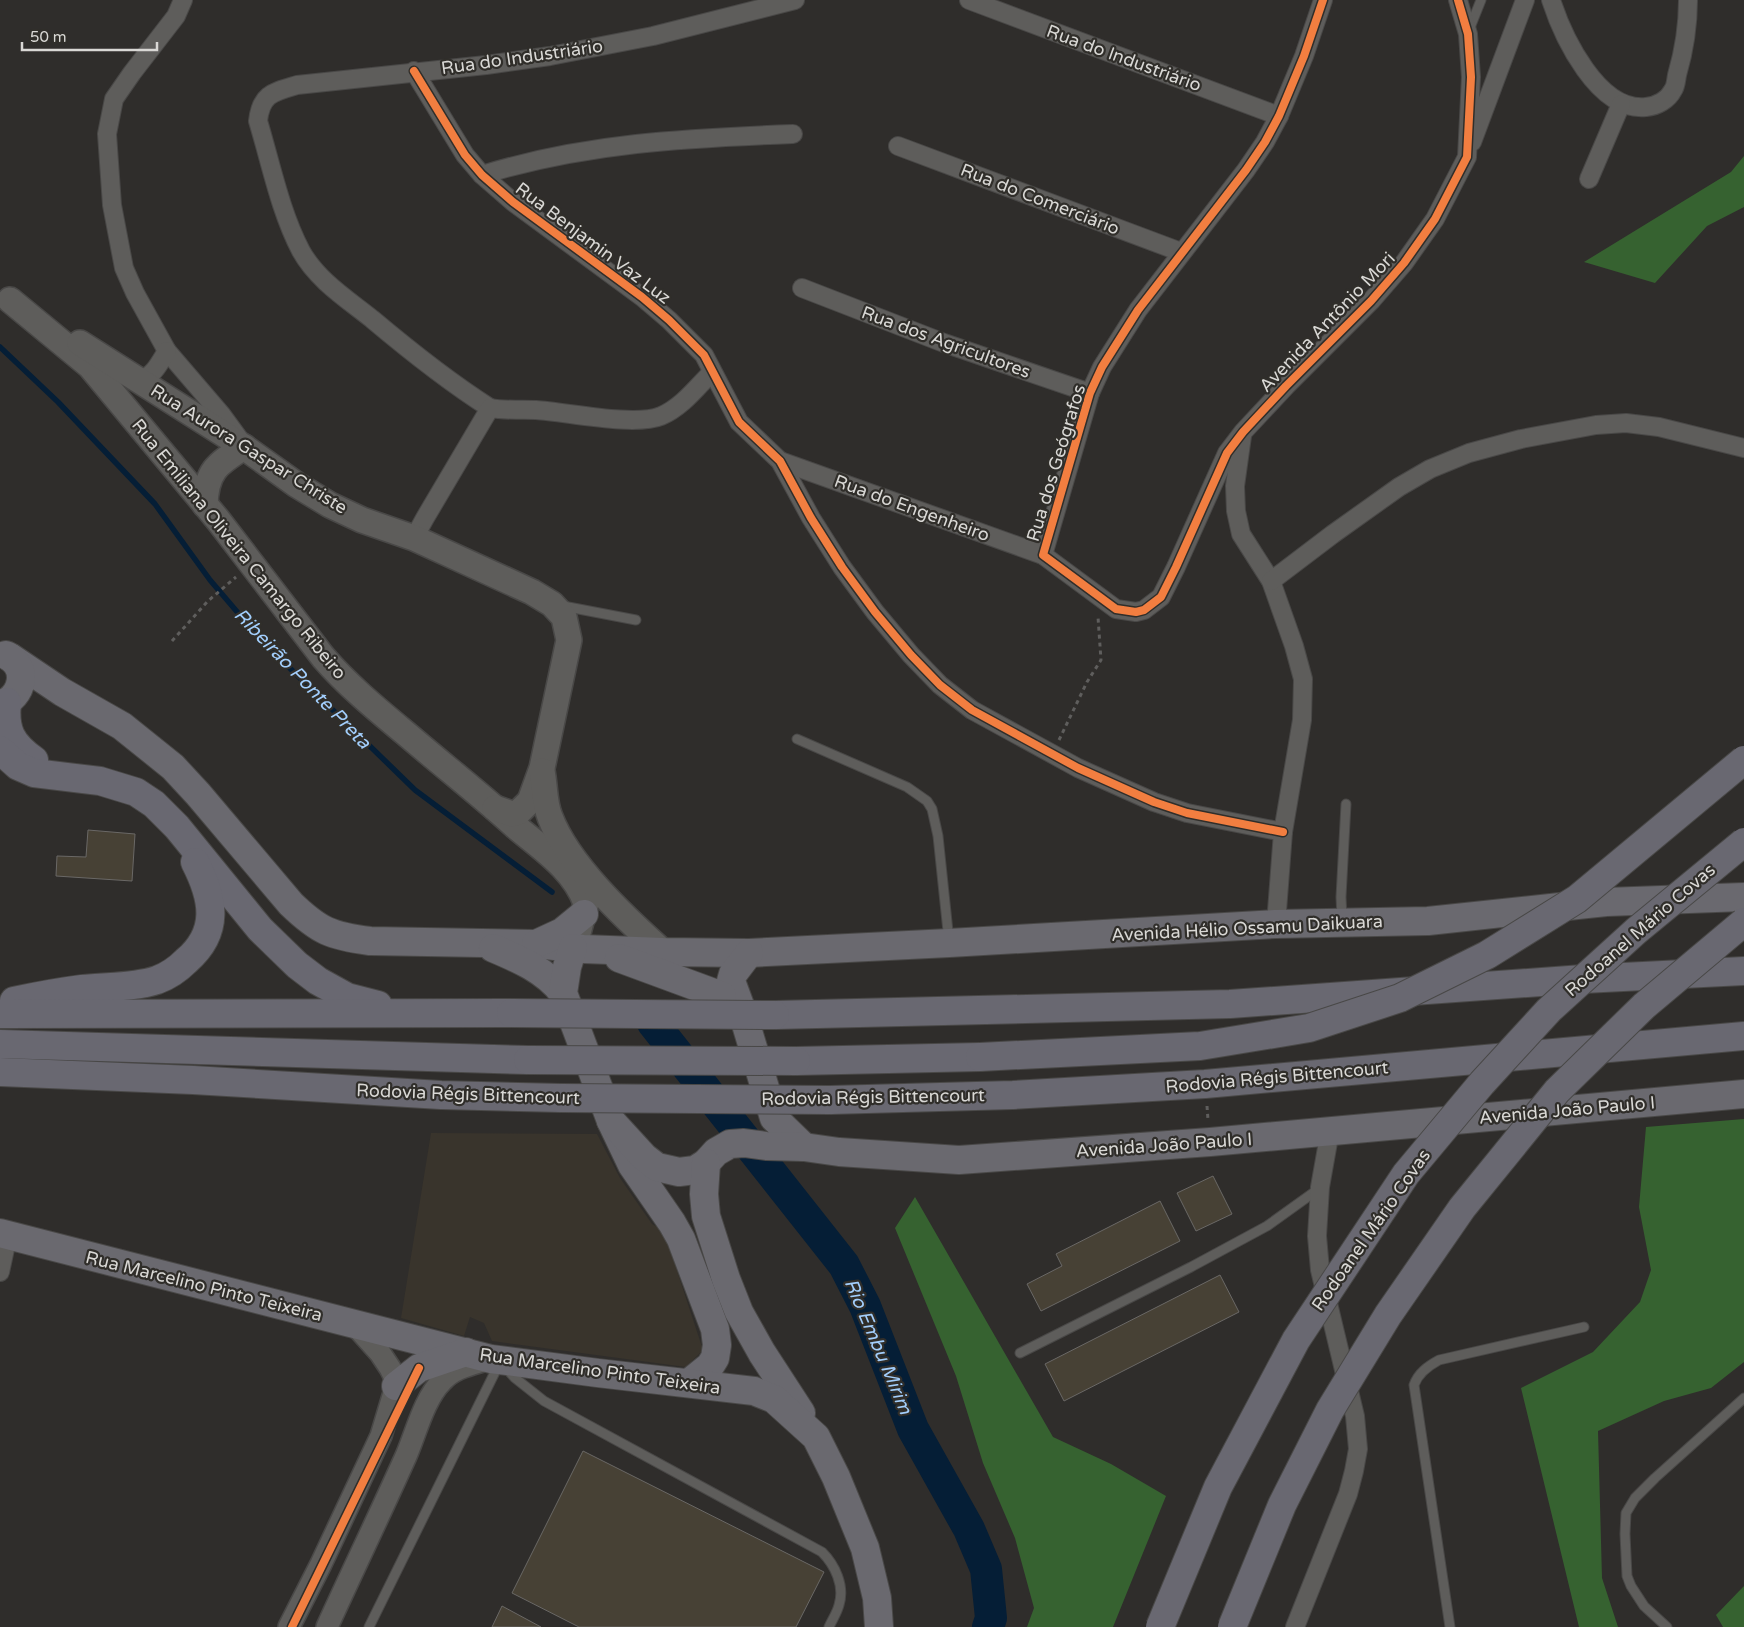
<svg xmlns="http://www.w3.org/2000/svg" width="1744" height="1627" viewBox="0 0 1744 1627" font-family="'Varela Round',sans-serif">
<rect width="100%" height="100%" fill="#2f2d2b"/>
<!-- built -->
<path fill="#39342c" d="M431 1133 597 1134 620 1178 652 1224 664 1231 703 1350 686 1367 492 1341 484 1323 470 1317 464 1336 401 1318Z"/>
<!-- forest -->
<g fill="#366230">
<path d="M1744 156V207L1707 226 1655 283 1584 262 1731 172Z"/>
<path d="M1744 1119V1362L1711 1388 1664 1401 1598 1431 1602 1578 1618 1627H1579L1521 1388 1593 1352 1640 1302 1651 1270 1639 1207 1646 1127Z"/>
<path d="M915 1197 1053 1437 1111 1464 1166 1496 1113 1627H1027L1034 1608 1015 1538 983 1463 956 1376 895 1228Z"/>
<path d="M1744 1586V1627H1723L1716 1615Z"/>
</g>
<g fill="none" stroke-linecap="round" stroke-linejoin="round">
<!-- stream -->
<path stroke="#051e36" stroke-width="5.5" d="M0 347 58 402 155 504 210 580 262 641 415 790 552 892"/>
<!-- river -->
<path stroke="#051e36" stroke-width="32" d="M653 1023 844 1265 865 1306 913 1429 969 1529 986 1569 991 1618 988 1627"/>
</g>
<!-- building -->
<g fill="#474135" stroke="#6a6866">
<path d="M88 830 135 834 132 881 56 876 57 856 86 857Z"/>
<path d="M1213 1176 1232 1214 1196 1231 1177 1193Z"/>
<path d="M1160 1201 1180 1241 1041 1311 1027 1284 1062 1266 1056 1254Z"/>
<path d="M1220 1275 1239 1312 1064 1401 1045 1364Z"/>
<path d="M583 1451 824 1572 796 1627H579L512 1593Z"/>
<path d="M502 1606 541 1627H492Z"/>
</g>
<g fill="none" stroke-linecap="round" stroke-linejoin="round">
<!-- service casing -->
<g stroke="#494847" stroke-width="11">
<g id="service">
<path d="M1469 30 1481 0"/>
<path d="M563 606 636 620"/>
<path d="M797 739 907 787 927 801 932 809 938 836 949 941"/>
<path d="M1342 919 1341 897 1346 804"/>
<path d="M1020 1353 1191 1267 1267 1226 1320 1188"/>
<path d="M506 1368 515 1378 544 1401 822 1552C835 1565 845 1586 839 1605 837 1613 832 1620 829 1627"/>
<path d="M369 1627 499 1364"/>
<path d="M1450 1627 1414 1385C1418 1373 1428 1366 1439 1360L1584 1327"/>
<path d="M1667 1627 1644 1606 1631 1586 1627 1576 1625 1534 1626 1513 1635 1498 1655 1478 1744 1398"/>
</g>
</g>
<!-- minor casing -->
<g stroke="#494847" stroke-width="20">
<g id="minor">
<path d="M183 0 176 16 132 73 114 99 107 134 112 205 124 268 135 293 167 351 221 414 240 440"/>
<path d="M969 0 1279 116"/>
<path d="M1323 0 1304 56 1279 116 1265 142 1246 170 1138 310 1102 367 1090 393 1043 555 1116 609 1136 612 1144 610 1161 597 1176 567 1227 453 1243 432 1286 386 1371 301 1404 263 1435 219 1467 157 1471 77 1468 34 1458 0"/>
<path d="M1551 0C1563 37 1598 112 1646 107 1657 106 1668 100 1673 90 1676 86 1676 80 1677 75 1684 51 1688 26 1688 0"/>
<path d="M414 71 465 155 482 175 513 202 642 297 669 320 704 355 739 422 780 461 811 518 842 567 875 612 911 655 940 685 972 710 1078 768 1154 802 1187 813 1283 832"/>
<path d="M1472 142 1525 0"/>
<path d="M898 146 1181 252"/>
<path d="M482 175C585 143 687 138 793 134"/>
<path d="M1589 179 1621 104"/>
<path d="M802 288 944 343 1090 393"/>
<path d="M140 380C154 376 160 362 167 351"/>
<path d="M490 408C449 382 410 351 372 319 347 299 317 280 301 251 280 211 271 164 258 121 261 94 273 92 297 85L486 65 550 56 653 36 795 0"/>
<path d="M1242 436 1235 486 1236 511 1241 534 1271 581 1294 646 1303 679 1302 720 1283 832 1276 924"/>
<path d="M780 461 1043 555"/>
<path d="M414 538 425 518 490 408C506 411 520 409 536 410 567 412 634 427 661 416 682 407 697 387 712 372"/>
<path d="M1271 581 1333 534 1399 487 1430 469 1469 453 1521 439 1596 425 1626 423 1659 427 1744 448"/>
<path d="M0 1272 8 1235"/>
<path d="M1295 1627 1348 1494 1354 1471 1358 1449 1355 1416 1320 1270 1317 1236 1320 1187 1330 1131"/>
</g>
</g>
<!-- tertiary casing -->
<g stroke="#494847" stroke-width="24">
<g id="tertiary">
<path d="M289 1627 321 1564 381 1436 396 1386 394 1376 390 1368 380 1353 354 1324"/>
<path d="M327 1627C353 1570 380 1514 406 1456 416 1433 424 1399 442 1381 454 1368 470 1365 486 1360"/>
</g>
</g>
<!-- secondary casing -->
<g stroke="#494847" stroke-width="28">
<g id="secondary">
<path d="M10 300 90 366 218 520 323 657C349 687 380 712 410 737 445 767 481 795 515 826 541 848 574 869 586 903L578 933"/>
<path d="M80 343 244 447 297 485 330 505 362 520 414 538 532 592 552 604 564 617 569 640 542 768 530 801 519 812 512 814 495 808"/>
<path d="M205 505C206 471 217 464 244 447"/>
<path d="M542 771C545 785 544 803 550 817 568 865 625 918 663 952"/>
</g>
</g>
<!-- primary casing -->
<g stroke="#494847" stroke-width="30">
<g id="primary">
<path d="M10 657 62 692 122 726 173 767 198 794 291 904C319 931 331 936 370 941L536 944 583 949 663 952 749 953 949 943 1276 924 1428 921 1606 902 1744 897"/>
<path d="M0 705C23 697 30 667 6 655"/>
<path d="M536 944 562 932 584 914"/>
<path d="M493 948C519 959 545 970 563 993"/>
<path d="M573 948 567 967 563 993 611 1121 632 1165 672 1223 681 1239 715 1329 717 1345 715 1358 710 1366 689 1383"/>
<path d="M749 953 733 974 731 981 742 1011 774 1118 804 1147"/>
<path d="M619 958 722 996"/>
<path d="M611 1121 644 1157 657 1167 679 1172 695 1170 706 1163 716 1152 730 1144 744 1143 766 1146 804 1147 839 1152 959 1160 1210 1142 1744 1094"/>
<path d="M706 1163 704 1194 706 1216 726 1279 739 1312 762 1353 801 1413"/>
<path d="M0 1233 491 1359 598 1373 754 1391 774 1399 816 1437 836 1477 865 1548 877 1598 879 1627"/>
<path d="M396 1386 419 1368 466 1352"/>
</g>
</g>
<!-- motorway casing -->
<g stroke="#494847" stroke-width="30">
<g id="motorway">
<path d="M7 702C4 730 11 744 34 760"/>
<path d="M0 750 18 766 34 773 100 781 136 792 154 804 177 827 260 929 297 965 318 981 347 997 378 1005"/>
<path d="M14 1001C37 996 59 992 82 989 107 986 133 988 157 980 168 976 178 969 186 961 220 932 214 899 195 862"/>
<path d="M0 1014 511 1013"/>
<path d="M775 1015 1230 1004 1583 979 1744 971"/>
<path d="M0 1044 528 1060"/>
<path d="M796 1061 980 1057"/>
<path d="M0 1072 193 1080 441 1095 561 1098"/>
<path d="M830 1100 1013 1095 1205 1084 1744 1036"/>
</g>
</g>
<!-- path -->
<g stroke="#5f5e5d" stroke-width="3" stroke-dasharray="4 4" stroke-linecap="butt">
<path d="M172 641 208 601 236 577"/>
<path d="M1059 740 1087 682 1101 660 1098 617"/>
<path d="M1207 1106 1208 1120"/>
</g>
<!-- service -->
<use href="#service" stroke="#5e5d5b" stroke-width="9"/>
<!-- minor -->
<use href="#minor" stroke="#5e5d5b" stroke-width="18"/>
<!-- tertiary -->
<use href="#tertiary" stroke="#5e5d5b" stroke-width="21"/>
<!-- secondary -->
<use href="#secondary" stroke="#5e5d5b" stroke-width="25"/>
<!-- primary -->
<use href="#primary" stroke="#6a696f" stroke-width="28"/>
<!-- motorway -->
<use href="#motorway" stroke="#696871" stroke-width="28"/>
<!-- motorway-bridge casing -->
<g stroke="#494847" stroke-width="30" stroke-linecap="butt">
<g id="motorway-bridge">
<path d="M511 1013 775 1015"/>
<path d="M980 1057 1200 1046 1309 1028 1400 998 1487 955 1577 899 1744 760"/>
<path d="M528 1060 796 1061"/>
<path d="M561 1098 830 1100"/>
<path d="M1160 1627 1218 1487 1296 1340 1406 1174 1482 1083 1549 1010 1636 931 1744 842"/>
<path d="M1232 1627 1282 1505 1330 1410 1388 1315 1462 1208 1557 1091 1644 1006 1744 922"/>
</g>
</g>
<!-- motorway-bridge -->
<use href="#motorway-bridge" stroke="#696871" stroke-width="28"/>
<!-- cycleway casing -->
<g stroke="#302e2a" stroke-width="11">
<g id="cycleway">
<path d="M1323 0 1304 56 1279 116 1265 142 1246 170 1138 310 1102 367 1090 393 1043 555 1116 609 1136 612 1144 610 1161 597 1176 567 1227 453 1243 432 1286 386 1371 301 1404 263 1435 219 1467 157 1471 77 1468 34 1458 0"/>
<path d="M414 71 465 155 482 175 513 202 642 297 669 320 704 355 739 422 780 461 811 518 842 567 875 612 911 655 940 685 972 710 1078 768 1154 802 1187 813 1283 832"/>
<path d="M292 1627 419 1368"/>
</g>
</g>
<!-- cycleway -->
<use href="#cycleway" stroke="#f27e40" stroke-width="8"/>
</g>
<g text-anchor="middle" stroke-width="4.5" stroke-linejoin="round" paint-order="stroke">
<!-- street labels -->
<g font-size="18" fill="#d9d8d5" stroke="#302e2a">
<text transform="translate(522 57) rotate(-8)" y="6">Rua do Industriário</text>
<text transform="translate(1124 58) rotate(20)" y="6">Rua do Industriário</text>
<text transform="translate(1040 199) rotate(21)" y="6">Rua do Comerciário</text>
<text transform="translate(593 243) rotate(37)" y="6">Rua Benjamin Vaz Luz</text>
<text transform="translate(1327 322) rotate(-46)" y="6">Avenida Antônio Mori</text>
<text transform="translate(946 342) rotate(20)" y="6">Rua dos Agricultores</text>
<text transform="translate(249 449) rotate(32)" y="6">Rua Aurora Gaspar Christe</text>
<text transform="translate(1056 463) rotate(-73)" y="6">Rua dos Geógrafos</text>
<text transform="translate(912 508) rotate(20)" y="6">Rua do Engenheiro</text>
<text transform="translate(239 549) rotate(51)" y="6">Rua Emiliana Oliveira Camargo Ribeiro</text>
<text transform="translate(1247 928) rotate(-3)" y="6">Avenida Hélio Ossamu Daikuara</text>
<text transform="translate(1640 930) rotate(-41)" y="6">Rodoanel Mário Covas</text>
<text transform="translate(1277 1077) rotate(-5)" y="6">Rodovia Régis Bittencourt</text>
<text transform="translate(468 1094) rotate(2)" y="6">Rodovia Régis Bittencourt</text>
<text transform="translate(873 1097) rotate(-1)" y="6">Rodovia Régis Bittencourt</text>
<text transform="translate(1567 1110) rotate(-5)" y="6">Avenida João Paulo I</text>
<text transform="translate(1164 1145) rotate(-4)" y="6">Avenida João Paulo I</text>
<text transform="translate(1371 1230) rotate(-55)" y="6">Rodoanel Mário Covas</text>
<text transform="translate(204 1286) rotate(14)" y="6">Rua Marcelino Pinto Teixeira</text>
<text transform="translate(600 1371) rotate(8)" y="6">Rua Marcelino Pinto Teixeira</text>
</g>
<!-- water labels -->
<g font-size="19" font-style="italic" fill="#a2cefc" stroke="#302e2a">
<text transform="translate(303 678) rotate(46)" y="7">Ribeirão Ponte Preta</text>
<text transform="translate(879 1346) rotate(67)" y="7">Rio Embu Mirim</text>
</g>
</g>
<!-- scale -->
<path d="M22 42v8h135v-8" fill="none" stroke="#d9d8d5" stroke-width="2.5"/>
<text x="30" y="42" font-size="15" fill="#d9d8d5" stroke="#302e2a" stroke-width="4" paint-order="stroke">50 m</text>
</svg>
